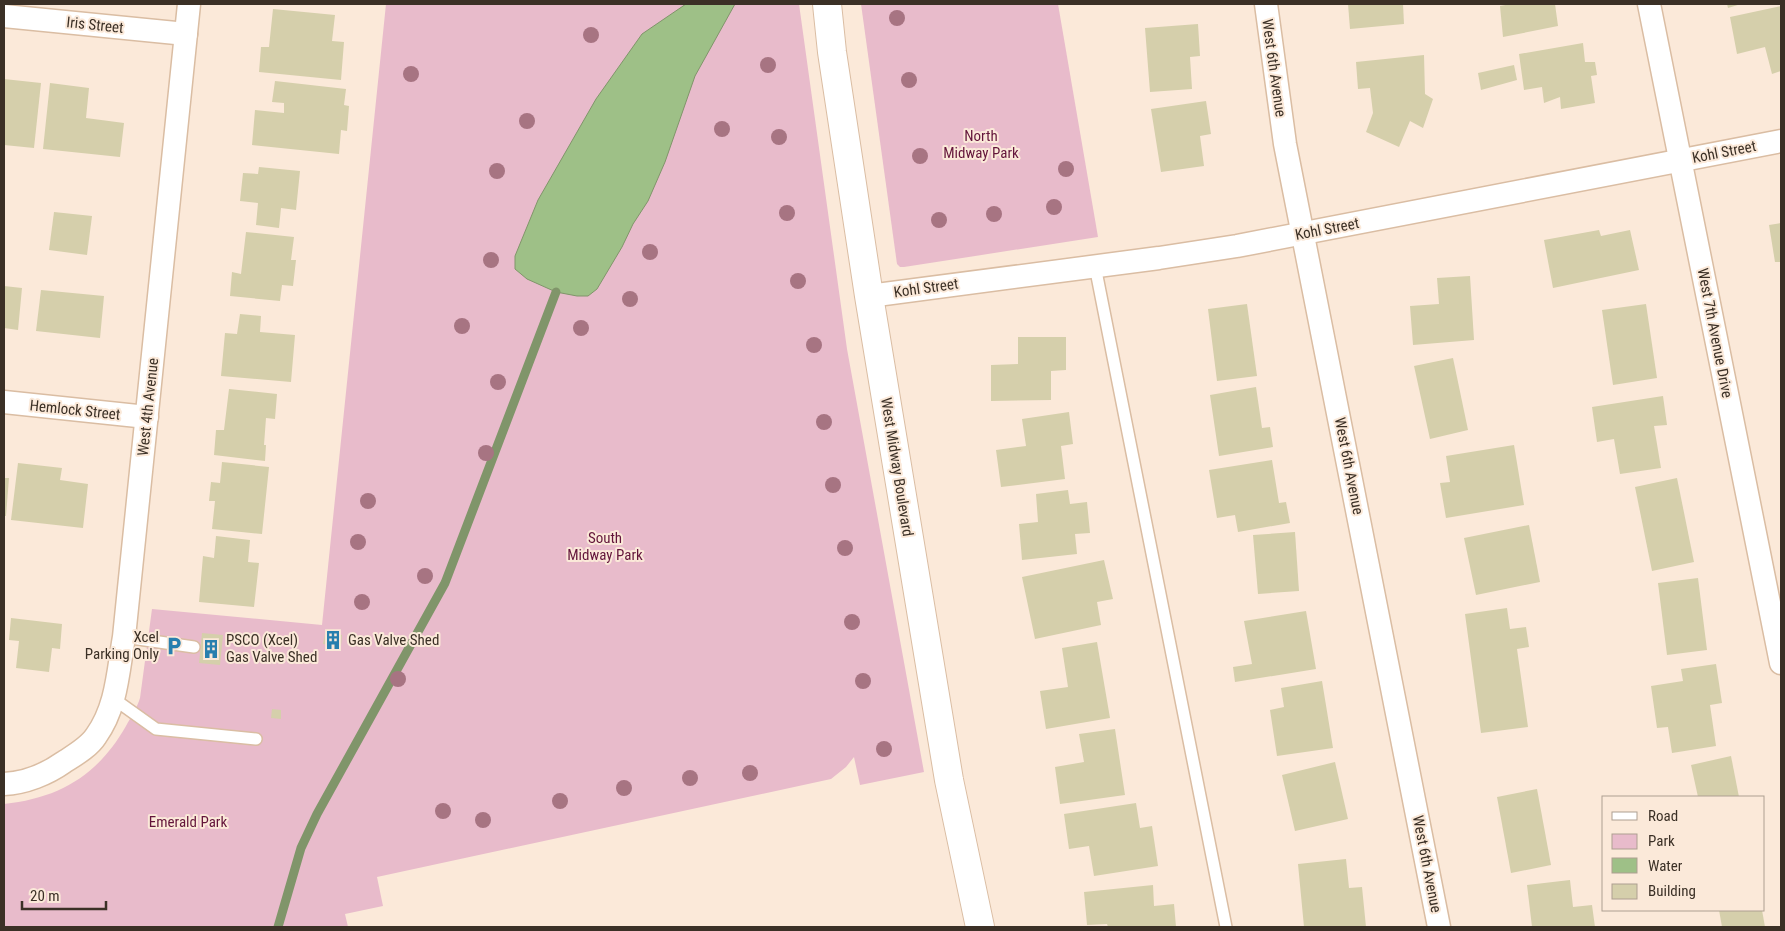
<svg xmlns="http://www.w3.org/2000/svg" width="1785" height="931" viewBox="0 0 1785 931" font-family="'Roboto Condensed',sans-serif">
<rect width="100%" height="100%" fill="#fbe9d9"/>
<!-- green -->
<g fill="#e8bbcb">
<path d="M386 4H799L847 349 924 772 860 785 854 757 846 767 831 779 377 877 383 906 345 914 348 927H4V804C60 798 98 775 126 726 131 717 137 708 140 698L152 609 322 625Z"/>
<path d="M861 4H1058L1098 237 904 267H900L897 264Z"/>
</g>
<!-- water -->
<path fill="#9ec087" stroke="#80956a" d="M686 4H735L695 76 665 162 648 201 633 224 622 247 597 289 588 296H577L556 292 527 279 515 269V256L538 200 596 99 642 34Z"/>
<g fill="none" stroke-linecap="round" stroke-linejoin="round">
<!-- stream -->
<path stroke="#80956a" stroke-width="9" d="M278 927 301 848 317 814 445 583 556 292"/>
</g>
<!-- building -->
<g fill="#d5cfab">
<path d="M1348 4H1403L1404 24 1350 29Z"/>
<path d="M1511 4H1555L1558 26 1503 37 1500 6Z"/>
<path d="M1727 4H1741L1728 8Z"/>
<path d="M1781 6V71L1772 74 1765 47 1737 54 1730 17Z"/>
<path d="M273 9 335 15 332 41 344 42 341 80 259 72 261 47H269Z"/>
<path d="M1198 24 1200 56 1190 57 1192 89 1150 92 1145 28Z"/>
<path d="M1583 43 1585 62H1595L1597 75 1591 76 1595 103 1561 109 1560 97 1544 103 1542 87 1524 90 1519 54Z"/>
<path d="M1424 55 1425 94 1433 99 1423 128 1410 121 1399 147 1366 132 1373 113 1370 88 1358 89 1356 62Z"/>
<path d="M1514 65 1517 80 1481 90 1478 73Z"/>
<path d="M4 79 41 83 34 148 4 145Z"/>
<path d="M275 81 346 89 344 105 349 106 347 131 341 130 339 154 252 145 255 110 284 113V103L272 102Z"/>
<path d="M50 83 89 88 86 118 124 123 120 157 43 149Z"/>
<path d="M1206 101 1211 134 1200 136 1204 166 1161 172 1151 109Z"/>
<path d="M259 167 300 171 296 210 281 208 279 228 256 225 258 203 240 201 243 173 258 174Z"/>
<path d="M54 212 92 216 87 255 49 250Z"/>
<path d="M1781 223V262H1775L1769 225Z"/>
<path d="M1599 230 1601 236 1630 230 1639 270 1553 288 1544 240Z"/>
<path d="M246 232 294 237 291 260H296L293 286 282 285 280 301 230 296 232 272 241 274Z"/>
<path d="M1470 276 1474 340 1413 345 1410 306 1439 304 1437 278Z"/>
<path d="M4 286 22 288 18 330 4 328Z"/>
<path d="M41 290 104 296 100 338 36 331Z"/>
<path d="M1247 304 1257 376 1217 381 1208 309Z"/>
<path d="M1646 304 1657 378 1613 385 1602 310Z"/>
<path d="M240 314 261 316 260 332 295 335 291 382 221 376 225 333 237 334Z"/>
<path d="M1018 337H1066V370L1051 371V400L991 401V365L1018 364Z"/>
<path d="M1453 358 1468 430 1430 439 1414 366Z"/>
<path d="M1256 387 1262 428 1270 427 1273 447 1219 456 1210 395Z"/>
<path d="M229 389 277 394 275 419 266 418 264 445H266L265 461 214 455 216 430H224Z"/>
<path d="M1663 396 1667 425 1654 426 1661 468 1620 474 1614 439 1597 442 1592 407Z"/>
<path d="M1069 412 1073 444 1061 446 1065 479 1001 487 996 450 1026 446 1022 419Z"/>
<path d="M1514 445 1524 505 1446 518 1440 483 1450 482 1446 456Z"/>
<path d="M1272 460 1279 503 1286 502 1290 523 1238 532 1235 515 1217 518 1209 470Z"/>
<path d="M222 462 269 467 262 534 212 529 215 501H209L211 482 220 483Z"/>
<path d="M18 463 62 468 60 480 88 484 83 528 11 520Z"/>
<path d="M4 478H9L6 516H4Z"/>
<path d="M1677 478 1694 562 1652 571 1635 487Z"/>
<path d="M1068 490 1070 504 1087 502 1090 533 1075 534 1077 554 1022 560 1019 524 1038 522 1036 494Z"/>
<path d="M1529 525 1540 582 1476 595 1464 538Z"/>
<path d="M1295 532 1299 591 1258 594 1253 535Z"/>
<path d="M216 536 250 540 248 562 259 563 254 607 199 602 203 556 214 558Z"/>
<path d="M1104 560 1113 599 1097 602 1101 625 1035 639 1022 577Z"/>
<path d="M1698 578 1707 650 1667 655 1658 583Z"/>
<path d="M1507 608 1510 629 1526 627 1529 647 1517 649 1528 727 1481 733 1465 614Z"/>
<path d="M1306 611 1316 669 1235 682 1233 667 1252 664 1244 621Z"/>
<path d="M11 618 62 624 60 649 52 648 49 672 16 668 19 641 9 640Z"/>
<path d="M326 629 339 630 338 634 342 635 341 646 323 644Z"/>
<path d="M202 633 223 635 220 665 199 663Z"/>
<path d="M1097 642 1110 718 1046 729 1040 691 1068 687 1062 648Z"/>
<path d="M1716 664 1722 703 1710 705 1716 746 1672 753 1668 727 1657 728 1651 686 1683 681 1681 669Z"/>
<path d="M1322 681 1333 748 1277 756 1270 710 1284 707 1281 688Z"/>
<path d="M272 709 281 710V719L271 718Z"/>
<path d="M1115 729 1125 795 1060 804 1055 767 1084 762 1079 734Z"/>
<path d="M1731 756 1739 797H1698L1691 765Z"/>
<path d="M1335 762 1348 819 1295 831 1282 775Z"/>
<path d="M1537 789 1551 865 1511 873 1497 797Z"/>
<path d="M1136 803 1140 828 1152 826 1158 866 1094 876 1089 846 1069 849 1064 814Z"/>
<path d="M1346 859 1349 888 1362 887 1366 927H1304L1298 864Z"/>
<path d="M1570 880 1573 907 1592 905 1595 927H1532L1527 885Z"/>
<path d="M1153 885 1154 906 1174 904 1176 927H1108L1107 924 1087 925 1084 892Z"/>
<path d="M1719 910H1762L1765 927H1722Z"/>
</g>
<g fill="none" stroke-linecap="round" stroke-linejoin="round">
<!-- lane casing -->
<g stroke="#dabda3" stroke-width="14">
<g id="lane">
<path d="M1095 266 1226 927"/>
<path d="M124 637 194 647"/>
<path d="M114 699 156 729 256 739"/>
</g>
</g>
<!-- street casing -->
<g stroke="#dabda3" stroke-width="25">
<g id="street">
<path d="M1266 4 1285 144 1439 927"/>
<path d="M1649 4 1781 663"/>
<path d="M4 16 186 34"/>
<path d="M869 296 1159 258 1237 246 1781 141"/>
<path d="M4 402 147 417"/>
<path d="M4 784C25 783 47 774 64 762 75 755 89 747 96 736 117 707 118 671 124 637L189 4"/>
</g>
</g>
<!-- secondary casing -->
<g stroke="#dabda3" stroke-width="30">
<path id="secondary" d="M827 4 832 52 869 296 949 780 980 927"/>
</g>
<!-- lane -->
<use href="#lane" stroke="#fff" stroke-width="11"/>
<!-- street -->
<use href="#street" stroke="#fff" stroke-width="22"/>
<!-- secondary -->
<use href="#secondary" stroke="#fff" stroke-width="28"/>
</g>
<!-- trees -->
<g fill="#a77482">
<circle cx="897" cy="18" r="8"/>
<circle cx="591" cy="35" r="8"/>
<circle cx="768" cy="65" r="8"/>
<circle cx="411" cy="74" r="8"/>
<circle cx="909" cy="80" r="8"/>
<circle cx="527" cy="121" r="8"/>
<circle cx="722" cy="129" r="8"/>
<circle cx="779" cy="137" r="8"/>
<circle cx="920" cy="156" r="8"/>
<circle cx="1066" cy="169" r="8"/>
<circle cx="497" cy="171" r="8"/>
<circle cx="1054" cy="207" r="8"/>
<circle cx="787" cy="213" r="8"/>
<circle cx="994" cy="214" r="8"/>
<circle cx="939" cy="220" r="8"/>
<circle cx="650" cy="252" r="8"/>
<circle cx="491" cy="260" r="8"/>
<circle cx="798" cy="281" r="8"/>
<circle cx="630" cy="299" r="8"/>
<circle cx="462" cy="326" r="8"/>
<circle cx="581" cy="328" r="8"/>
<circle cx="814" cy="345" r="8"/>
<circle cx="498" cy="382" r="8"/>
<circle cx="824" cy="422" r="8"/>
<circle cx="486" cy="453" r="8"/>
<circle cx="833" cy="485" r="8"/>
<circle cx="368" cy="501" r="8"/>
<circle cx="358" cy="542" r="8"/>
<circle cx="845" cy="548" r="8"/>
<circle cx="425" cy="576" r="8"/>
<circle cx="362" cy="602" r="8"/>
<circle cx="852" cy="622" r="8"/>
<circle cx="398" cy="679" r="8"/>
<circle cx="863" cy="681" r="8"/>
<circle cx="884" cy="749" r="8"/>
<circle cx="750" cy="773" r="8"/>
<circle cx="690" cy="778" r="8"/>
<circle cx="624" cy="788" r="8"/>
<circle cx="560" cy="801" r="8"/>
<circle cx="443" cy="811" r="8"/>
<circle cx="483" cy="820" r="8"/>
</g>
<!-- icons -->
<defs>
<g id="building-bare" transform="scale(1.5)"><path d="M-4-6H4V6H1V3H-1V6H-4ZM-2.5-4.3h1.7v1.8h-1.7ZM.8-4.3h1.7v1.8H.8ZM-2.5-1h1.7V.8h-1.7ZM.8-1h1.7V.8H.8Z" fill="#287fae" stroke="#fbe9d9" stroke-width="2.5" paint-order="stroke"/></g>
<g id="parking-bare" transform="scale(1.5)"><path d="M-3.5-5.5H1a3.5 3.5 0 0 1 0 7H-1V5.5H-3.5ZM-1-3.4V-.6H.8a1.4 1.4 0 0 0 0-2.8Z" fill="#287fae" stroke="#fbe9d9" stroke-width="2.5" paint-order="stroke"/></g>
</defs>
<g fill-rule="evenodd">
<use href="#building-bare" x="333" y="640"/>
<use href="#parking-bare" x="174" y="646"/>
<use href="#building-bare" x="211" y="649"/>
</g>
<g text-anchor="middle" stroke-width="4" stroke-linejoin="round" paint-order="stroke">
<!-- street labels -->
<g font-size="15" fill="#3b3026" stroke="#fbe9d9">
<text transform="translate(95 25) rotate(6)" y="5">Iris Street</text>
<text transform="translate(1274 68) rotate(82)" y="5">West 6th Avenue</text>
<text transform="translate(1724 152) rotate(-11)" y="5">Kohl Street</text>
<text transform="translate(1327 229) rotate(-11)" y="5">Kohl Street</text>
<text transform="translate(926 288) rotate(-8)" y="5">Kohl Street</text>
<text transform="translate(1715 333) rotate(79)" y="5">West 7th Avenue Drive</text>
<text transform="translate(148 407) rotate(-84)" y="5">West 4th Avenue</text>
<text transform="translate(75 410) rotate(6)" y="5">Hemlock Street</text>
<text transform="translate(1349 466) rotate(79)" y="5">West 6th Avenue</text>
<text transform="translate(897 467) rotate(81)" y="5">West Midway Boulevard</text>
<text transform="translate(1427 864) rotate(79)" y="5">West 6th Avenue</text>
</g>
<!-- park labels -->
<g font-size="15" fill="#63153b" stroke="#fbe9d9">
<text x="981" y="141">North<tspan x="981" dy="17">Midway Park</tspan></text>
<text x="605" y="543">South<tspan x="605" dy="17">Midway Park</tspan></text>
<text x="188" y="827">Emerald Park</text>
</g>
<!-- poi labels -->
<g font-size="15" fill="#3b3026" stroke="#fbe9d9" text-anchor="start">
<text x="159" y="642" text-anchor="end">Xcel<tspan x="159" dy="17">Parking Only</tspan></text>
<text x="226" y="645">PSCO (Xcel)<tspan x="226" dy="17">Gas Valve Shed</tspan></text>
<text x="348" y="645">Gas Valve Shed</text>
</g>
</g>
<!-- border -->
<rect width="1785" height="931" fill="none" stroke="#3b3026" stroke-width="10"/>
<!-- legend -->
<rect x="1602" y="796" width="162" height="115" fill="#fbe9d9" stroke="#ae9f91"/>
<rect x="1612" y="812" width="25" height="8" fill="#ffffff" stroke="#ae9f91"/>
<text x="1648" y="821" font-size="15" fill="#3b3026">Road</text>
<rect x="1612" y="834" width="25" height="15" fill="#e8bbcb" stroke="#ae9f91"/>
<text x="1648" y="846" font-size="15" fill="#3b3026">Park</text>
<rect x="1612" y="858" width="25" height="15" fill="#9ec087" stroke="#ae9f91"/>
<text x="1648" y="871" font-size="15" fill="#3b3026">Water</text>
<rect x="1612" y="884" width="25" height="15" fill="#d5cfab" stroke="#ae9f91"/>
<text x="1648" y="896" font-size="15" fill="#3b3026">Building</text>
<!-- scale -->
<path d="M22 901v8h84v-8" fill="none" stroke="#3b3026" stroke-width="2.5"/>
<text x="30" y="901" font-size="15" fill="#3b3026" stroke="#fbe9d9" stroke-width="4" paint-order="stroke">20 m</text>
</svg>
